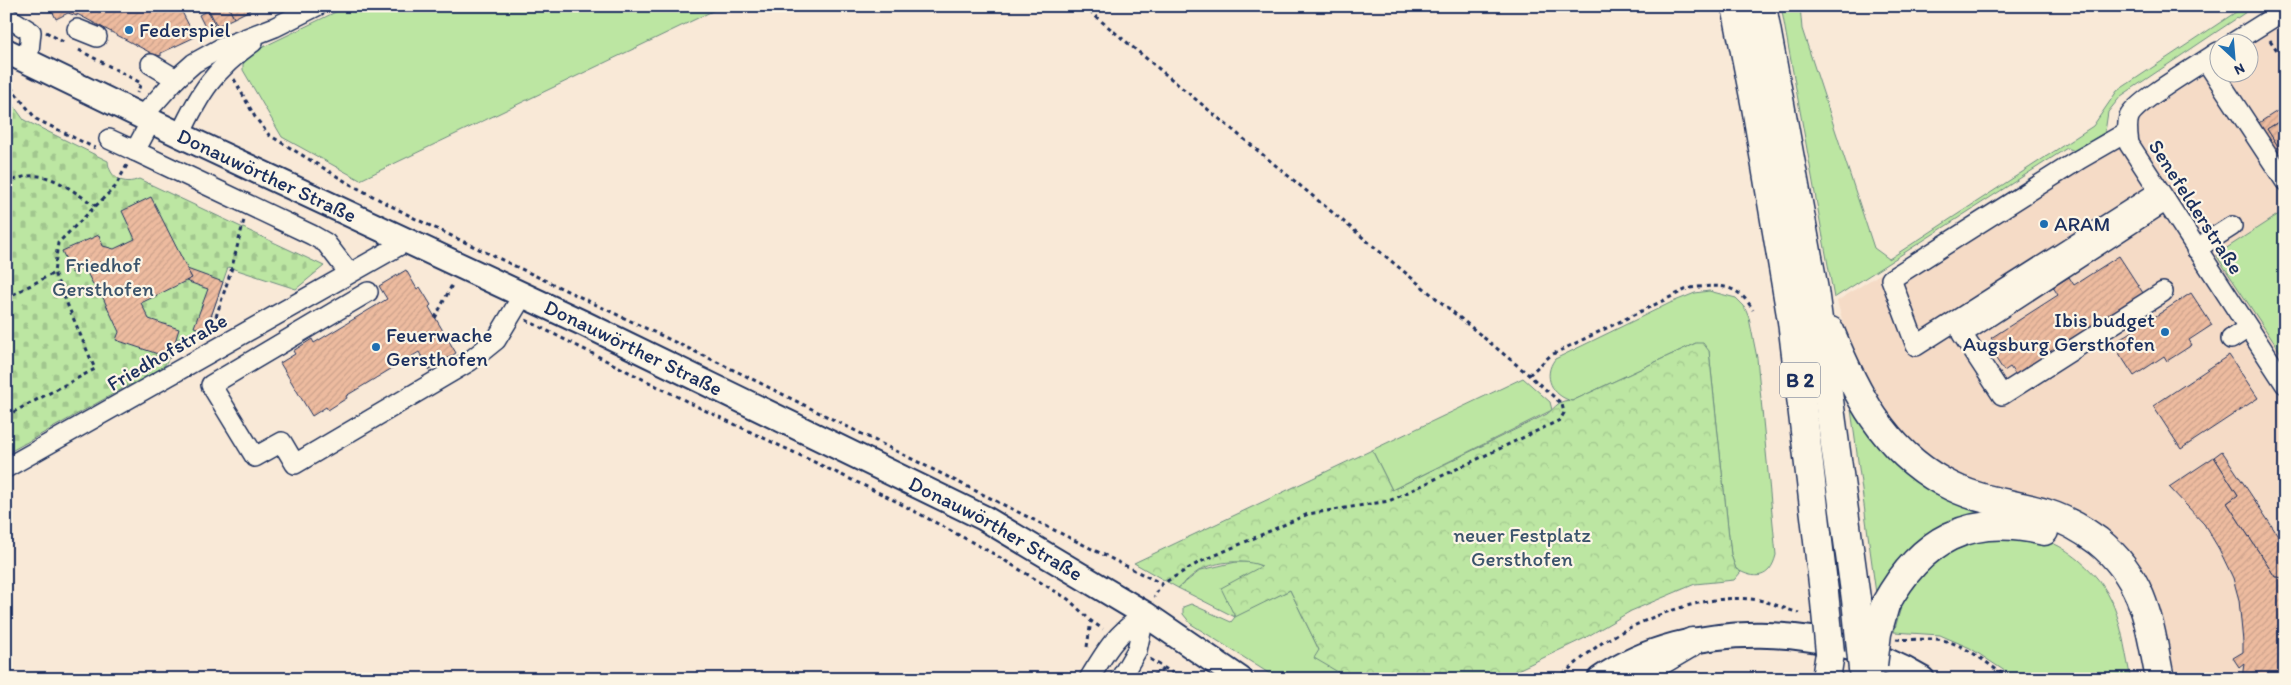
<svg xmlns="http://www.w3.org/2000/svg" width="2291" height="685" viewBox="0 0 2291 685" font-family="Itim,sans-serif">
<defs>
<pattern id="cemetery-stones" width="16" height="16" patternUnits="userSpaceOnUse" patternTransform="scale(1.25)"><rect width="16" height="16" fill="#bce6a2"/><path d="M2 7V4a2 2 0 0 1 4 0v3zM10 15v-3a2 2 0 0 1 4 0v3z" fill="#a1c68e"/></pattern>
<pattern id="park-crowns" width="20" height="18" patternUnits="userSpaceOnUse" patternTransform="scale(1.25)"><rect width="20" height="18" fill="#bce6a2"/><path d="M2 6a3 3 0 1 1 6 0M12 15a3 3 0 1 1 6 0" fill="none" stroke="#a1c68e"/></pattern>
<pattern id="building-hatch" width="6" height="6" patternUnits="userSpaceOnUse" patternTransform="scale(1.25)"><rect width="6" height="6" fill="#edbb9f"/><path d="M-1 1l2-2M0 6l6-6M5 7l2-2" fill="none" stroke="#cba18b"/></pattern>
</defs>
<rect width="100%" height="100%" fill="#f9e9d7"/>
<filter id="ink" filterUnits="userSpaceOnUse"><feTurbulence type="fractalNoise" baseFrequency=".02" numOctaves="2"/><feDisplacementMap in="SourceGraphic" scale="10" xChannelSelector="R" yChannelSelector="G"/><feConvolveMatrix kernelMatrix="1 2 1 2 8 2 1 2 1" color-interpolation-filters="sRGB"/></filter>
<g filter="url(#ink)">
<!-- built -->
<path fill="#f5dbc6" d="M2285 22V679H2171L2120 549 1935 466 1894 427 1855 367 1837 301 2105 132 2134 120 2218 65V72H2248L2249 46Z"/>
<!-- green -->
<g fill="#bce6a2" stroke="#6c8a80">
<path d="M348 6H723L360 180 282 137 243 70V59L257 50Z"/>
<path d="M1781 6H1800L1802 29 1874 248 1889 259 2093 126 2117 91 2245 6H2255L2121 96 2108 112 2105 132 2075 151 2067 148 1834 298Z"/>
<path d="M2285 210V359L2216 255Z"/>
<path d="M1709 291 1736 298 1744 306 1749 318 1757 358 1776 555C1770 579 1755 580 1736 569L1731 555 1709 351 1696 343 1572 401C1552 396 1542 376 1555 359L1670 303 1695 293Z"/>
<path d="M1523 378 1550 402 1552 410 1392 490 1372 450Z"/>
<path d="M1850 402 2001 517 1877 601Z"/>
<path d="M1981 537C2002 538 2025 537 2046 541 2058 544 2069 552 2079 560 2121 595 2120 630 2131 679H2017L1970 648 1940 635 1894 632 1901 607 1895 603 1943 551Z"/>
<path d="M1236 562H1252L1263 567 1235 616 1290 590 1319 650 1350 679H1278L1191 624 1183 614V607L1191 604 1231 622 1235 617 1178 588 1201 570Z"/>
</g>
<!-- cemetery -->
<path fill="url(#cemetery-stones)" stroke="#6c8a80" d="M6 95 24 120 108 161C109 178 124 186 139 179L324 266 296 289 228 267 206 331 198 329 176 340C168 363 161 376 139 387L131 384 6 454Z"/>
<!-- park -->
<path fill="url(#park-crowns)" stroke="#6c8a80" d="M1696 343H1703L1709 351 1731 555 1736 569 1741 572 1734 580 1695 584 1631 611 1583 639 1507 675 1497 679H1350L1314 658 1319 650 1290 590 1235 617 1221 588 1262 566C1245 559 1217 561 1200 570 1192 575 1185 582 1178 588L1134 563 1372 450 1392 490 1547 414C1555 408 1560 398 1572 401Z"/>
<!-- building -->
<g fill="url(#building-hatch)" stroke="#1b2f5e">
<path d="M50 6H173L176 12 181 10 195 37 161 53V56L153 54 77 14V16L68 13 56 19Z"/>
<path d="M207 6H228L234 18 217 26Z"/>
<path d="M228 6H248L250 10 234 18Z"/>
<path d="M208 10 215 25 206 29 199 15Z"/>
<path d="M2285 106V118L2267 129 2285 157V162L2280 166 2254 126Z"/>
<path d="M2285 118V157L2267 129Z"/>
<path d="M151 197 192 278 141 303 149 319 179 329 170 358 116 340 119 332 98 287 95 288 84 267 72 273 62 251 99 235 103 246 114 249 135 239 122 211Z"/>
<path d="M2119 256 2145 296 2018 378 2010 367 2004 371 1991 351 1998 347 1991 338 2058 295 2053 287 2069 277 2074 285Z"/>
<path d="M187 269 223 282 206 331 194 327 208 289 186 281 192 278Z"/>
<path d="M406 270 417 289 420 287 431 305 429 307 456 353 429 370 419 352 346 396 347 398 328 410 326 407 312 416 280 363 295 354 293 351 312 339 314 343 387 299 379 286Z"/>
<path d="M2191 293 2212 325 2189 340 2192 345 2167 361 2164 356 2134 376 2113 344Z"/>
<path d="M2229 355 2258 398 2181 449 2153 406Z"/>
<path d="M2222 451 2285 546V578L2275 577 2227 503 2238 495 2214 457Z"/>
<path d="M2214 457 2238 495 2227 503 2275 577 2285 578 2283 588 2285 592V679H2242L2244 663 2239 667 2233 658 2243 652V642L2239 600 2233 578 2219 549 2204 524 2169 487Z"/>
</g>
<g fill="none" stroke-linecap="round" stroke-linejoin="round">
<!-- minor casing -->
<g stroke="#1b2f5e" stroke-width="22">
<g id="minor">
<path d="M6 16 31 32 28 61"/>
<path d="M77 29 97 37"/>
<path d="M2234 42 2285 10"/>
<path d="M2218 52C2201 64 2136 101 2129 117 2126 126 2128 135 2129 144L2285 384"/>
<path d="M2206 61 2285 181"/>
<path d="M151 64 176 79"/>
<path d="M142 117 176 79 194 63 221 48 275 27 317 6"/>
<path d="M151 121 135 151 312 235 326 243 349 273"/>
<path d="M2127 132 2080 159 1891 279 1916 346 2159 191"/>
<path d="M180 135C200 92 214 70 253 42"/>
<path d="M109 139 135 151"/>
<path d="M2196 249 2232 226"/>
<path d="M368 292 211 385 255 457 282 442 295 464 470 361 496 340 523 295"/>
<path d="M2163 292 2002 395 1962 334 2166 201"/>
<path d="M2231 339 2248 328"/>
<path d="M6 468 409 240"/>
<path d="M1089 679C1107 649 1116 634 1145 614"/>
<path d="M1120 679 1137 650 1145 614"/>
</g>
</g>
<!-- major casing -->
<g stroke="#1b2f5e" stroke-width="28">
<g id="major">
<path id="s1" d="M6 51 180 135 585 324 984 518 1145 614 1240 679"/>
<path d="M1600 679C1690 617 1831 623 1922 679"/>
</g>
</g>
<!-- highway casing -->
<g stroke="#1b2f5e" stroke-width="31">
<g id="highway">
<path d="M1736 6 1756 107 1792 321 1824 592"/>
<path d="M1762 6 1814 290 1856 599"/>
<path d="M1830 331C1855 392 1883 449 1943 482 1979 502 2008 502 2045 513 2064 519 2082 529 2098 541 2145 579 2149 623 2160 679"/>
<path d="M1885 605C1921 539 1969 513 2044 531"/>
<path d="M1637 679 1653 665 1692 642"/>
<path d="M1826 679 1830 653"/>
</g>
</g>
<!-- path -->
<g stroke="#1b2f5e" stroke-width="3" stroke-dasharray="4 4" stroke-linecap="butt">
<path d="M1083 6 1529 375 1562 404 1564 413 1560 420 1389 501 1308 514 1198 563 1162 584 1154 597"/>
<path d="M46 32 65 43"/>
<path d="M2270 40 2285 62"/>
<path d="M79 50 141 83 137 93"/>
<path d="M234 79 255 117 269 135 348 183 416 219 740 373 1162 584"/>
<path d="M6 81 36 119 95 148"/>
<path d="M6 184C43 163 64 186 96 206"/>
<path d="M6 298 54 273"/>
<path d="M435 318 453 283"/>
<path d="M526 320 696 406 888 497 994 554 1068 599 1091 621 1103 629"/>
<path d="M211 332 231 271 244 220"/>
<path d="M1529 375 1551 355 1689 288C1719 285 1737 282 1753 310"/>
<path d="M6 416 95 369 54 273 58 243 115 187 127 165"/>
<path d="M1896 639C1909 640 1922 639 1935 639 1962 641 1988 664 2009 679"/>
<path d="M1087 647 1091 621"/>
<path d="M1150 659 1182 679"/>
<path d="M1146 679 1164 669"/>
<path d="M1556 679C1573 667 1588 652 1605 641 1648 616 1708 592 1759 600 1772 603 1786 609 1799 613"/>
</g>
<!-- minor -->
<use href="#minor" stroke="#fcf5e5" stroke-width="19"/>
<!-- major -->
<use href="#major" stroke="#fcf5e5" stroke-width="24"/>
<!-- highway -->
<use href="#highway" stroke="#fcf5e5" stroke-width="28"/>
<!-- highway-bridge casing -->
<g stroke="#1b2f5e" stroke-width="31" stroke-linecap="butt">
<g id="highway-bridge">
<path d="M1824 592 1830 653"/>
<path d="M1856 599 1864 679"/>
<path d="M1873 665 1877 633 1885 605"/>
</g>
</g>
<!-- highway-bridge -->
<use href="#highway-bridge" stroke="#fcf5e5" stroke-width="28"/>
</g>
</g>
<!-- markers -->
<g fill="#1f6fb2" stroke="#fcf5e5" stroke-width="2">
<circle cx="129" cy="30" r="5"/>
<circle cx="2044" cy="224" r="5"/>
<circle cx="2165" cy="332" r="5"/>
<circle cx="376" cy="347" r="5"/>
</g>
<g text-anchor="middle" stroke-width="4.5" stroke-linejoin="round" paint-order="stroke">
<!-- shield labels -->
<rect fill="#fcf5e5" stroke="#5e6a86" stroke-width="1" x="1780" y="362.5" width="40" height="35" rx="4"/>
<g font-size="20" font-weight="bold" fill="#1b2f5e">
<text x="1800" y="387">B 2</text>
</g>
<!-- poi labels -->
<g font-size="21" fill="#1b2f5e" stroke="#fcf5e5" text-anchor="start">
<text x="139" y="37">Federspiel</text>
<text x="2054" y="231">ARAM</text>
<text x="2155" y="327" text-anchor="end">Ibis budget<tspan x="2155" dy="24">Augsburg Gersthofen</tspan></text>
<text x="386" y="342">Feuerwache<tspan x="386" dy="24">Gersthofen</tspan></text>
</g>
<!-- street labels -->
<g font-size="21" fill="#1b2f5e" stroke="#fcf5e5">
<text dy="7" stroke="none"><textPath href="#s1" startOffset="289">Donauwörther Straße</textPath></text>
<text transform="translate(2196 207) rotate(57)" y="7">Senefelderstraße</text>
<text dy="7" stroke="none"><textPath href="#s1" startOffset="694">Donauwörther Straße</textPath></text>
<text transform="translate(167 352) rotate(-30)" y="7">Friedhofstraße</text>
<text dy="7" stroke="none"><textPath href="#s1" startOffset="1099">Donauwörther Straße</textPath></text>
</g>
<!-- park labels -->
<g font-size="21" fill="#3b546c" stroke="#fcf5e5">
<text x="103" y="272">Friedhof<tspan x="103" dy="24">Gersthofen</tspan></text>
<text x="1522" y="542">neuer Festplatz<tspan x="1522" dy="24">Gersthofen</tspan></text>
</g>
</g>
<!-- margin -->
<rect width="2291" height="685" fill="none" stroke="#fcf5e5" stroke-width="25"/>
<rect x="12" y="12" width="2266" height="660" fill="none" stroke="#1b2f5e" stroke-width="2" filter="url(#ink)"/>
<!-- north arrow -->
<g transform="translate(2234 58) rotate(154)"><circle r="24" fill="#fcf5e5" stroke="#a2a6af"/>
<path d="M0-4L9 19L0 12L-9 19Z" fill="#1f6fb2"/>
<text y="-8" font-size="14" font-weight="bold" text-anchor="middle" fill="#1b2f5e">N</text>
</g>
</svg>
